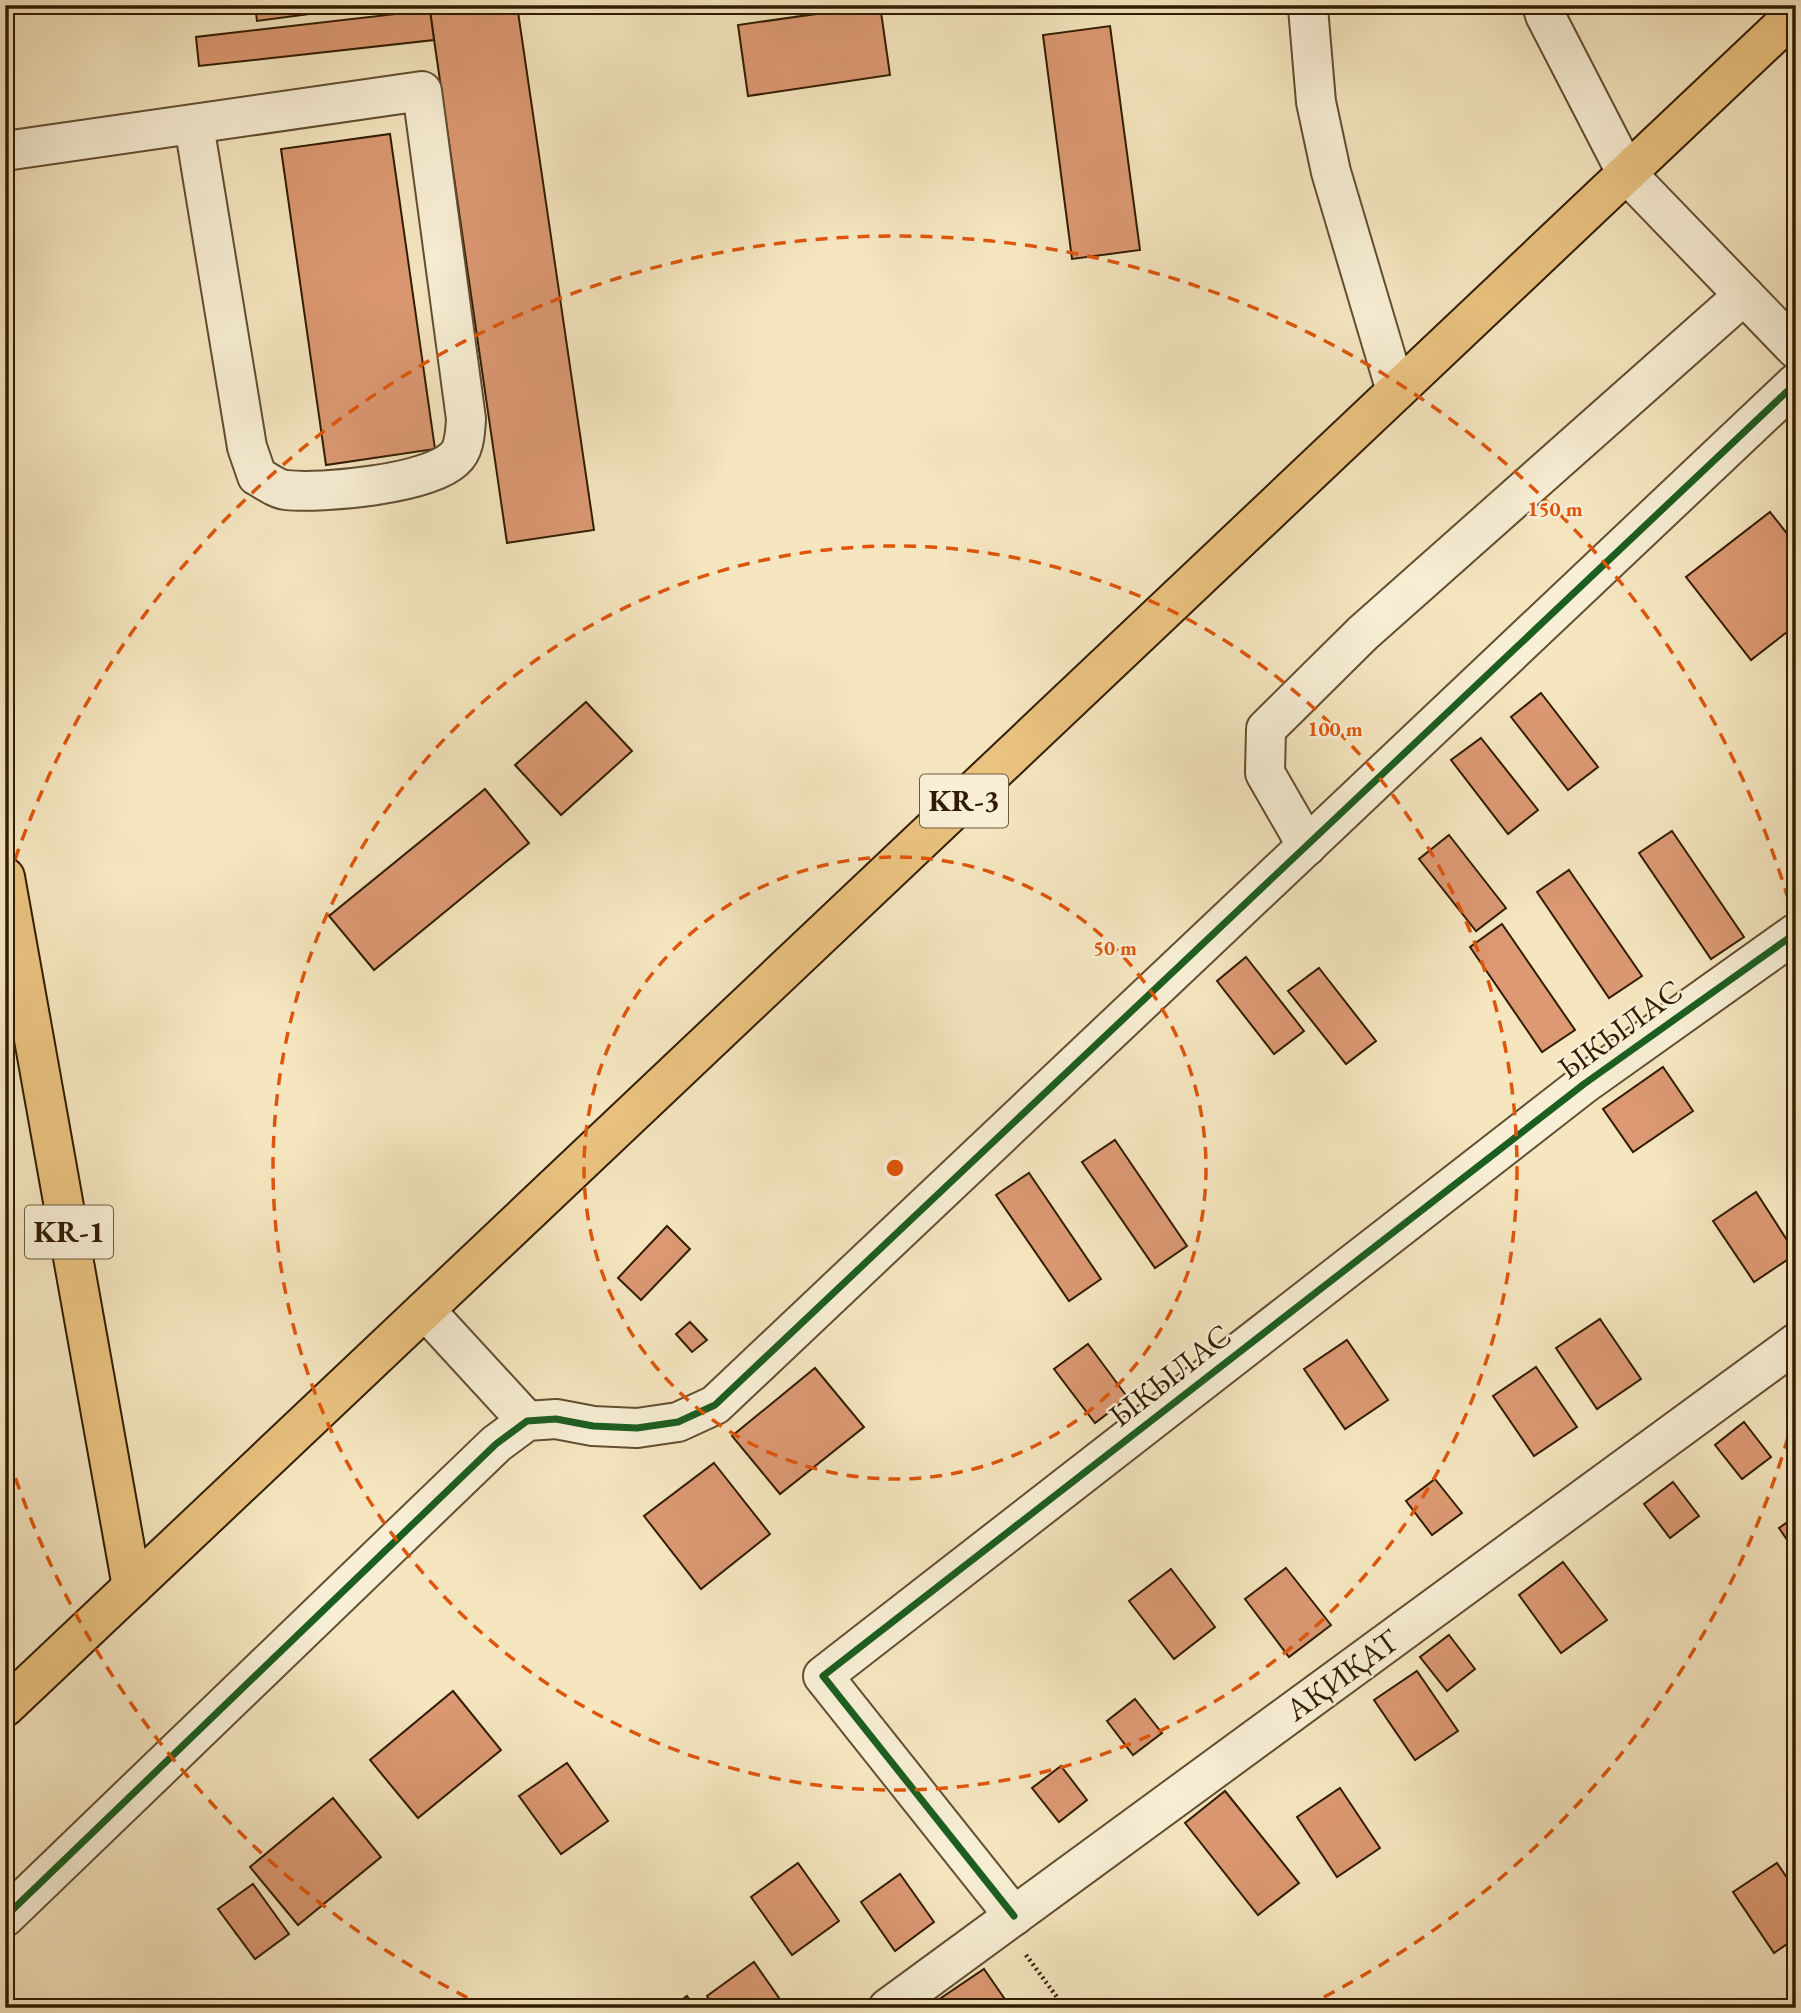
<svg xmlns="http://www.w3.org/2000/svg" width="1801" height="2013" viewBox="0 0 1801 2013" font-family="'EB Garamond',serif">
<rect width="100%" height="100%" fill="#f5e6c0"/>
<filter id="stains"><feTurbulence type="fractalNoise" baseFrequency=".00286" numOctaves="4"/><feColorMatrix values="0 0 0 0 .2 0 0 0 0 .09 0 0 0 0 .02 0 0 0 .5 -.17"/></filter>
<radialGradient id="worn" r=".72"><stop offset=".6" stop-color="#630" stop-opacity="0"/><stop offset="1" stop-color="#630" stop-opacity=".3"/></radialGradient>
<!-- building -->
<g fill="#dc9973" stroke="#311c01" stroke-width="2">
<path d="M255 5H362V7L257 21Z"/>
<path d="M429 5H517L594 530 507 543Z"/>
<path d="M880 5 890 75 748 96 738 25Z"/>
<path d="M430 10 434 40 199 66 196 37Z"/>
<path d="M1110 26 1140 250 1072 259 1043 35Z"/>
<path d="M390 134 435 449 326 465 281 149Z"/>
<path d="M1770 512 1796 545V625L1751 660 1686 577Z"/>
<path d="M1541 693 1598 767 1568 790 1511 717Z"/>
<path d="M586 702 632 751 561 815 515 765Z"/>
<path d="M1481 738 1538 810 1508 834 1451 760Z"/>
<path d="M485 789 529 843 374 970 329 916Z"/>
<path d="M1672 831 1744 937 1711 959 1639 853Z"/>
<path d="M1449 835 1506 908 1476 931 1419 859Z"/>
<path d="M1569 870 1642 976 1609 998 1537 892Z"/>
<path d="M1502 924 1575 1030 1542 1052 1470 947Z"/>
<path d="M1246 957 1304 1031 1274 1054 1217 981Z"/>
<path d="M1319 968 1376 1041 1346 1064 1288 991Z"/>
<path d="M1663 1067 1693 1111 1633 1152 1603 1109Z"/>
<path d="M1115 1140 1187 1246 1155 1268 1082 1162Z"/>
<path d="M1029 1173 1101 1279 1069 1301 996 1195Z"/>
<path d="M1756 1192 1796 1254 1754 1282 1713 1221Z"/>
<path d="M667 1226 690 1249 641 1300 618 1278Z"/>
<path d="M1600 1319 1641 1379 1597 1409 1556 1348Z"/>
<path d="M690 1322 707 1340 692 1352 676 1334Z"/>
<path d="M1347 1340 1388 1400 1345 1429 1304 1369Z"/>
<path d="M1088 1344 1128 1398 1095 1423 1054 1369Z"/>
<path d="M1536 1367 1577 1427 1534 1456 1493 1396Z"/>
<path d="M815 1368 864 1427 780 1494 732 1436Z"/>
<path d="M1744 1422 1771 1457 1742 1479 1715 1445Z"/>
<path d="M714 1463 770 1534 701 1589 644 1516Z"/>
<path d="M1435 1479 1462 1513 1432 1535 1406 1501Z"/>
<path d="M1673 1482 1699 1516 1670 1538 1644 1504Z"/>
<path d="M1796 1516V1553L1779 1528Z"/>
<path d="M1563 1562 1607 1620 1561 1653 1519 1595Z"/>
<path d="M1286 1568 1331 1625 1289 1657 1245 1599Z"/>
<path d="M1171 1569 1215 1627 1174 1659 1129 1601Z"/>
<path d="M1449 1635 1475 1669 1447 1691 1420 1657Z"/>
<path d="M1417 1671 1458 1731 1415 1760 1374 1700Z"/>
<path d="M453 1691 501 1750 418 1818 370 1760Z"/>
<path d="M1135 1699 1162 1733 1133 1755 1107 1721Z"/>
<path d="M567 1763 608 1821 561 1854 519 1796Z"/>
<path d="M1061 1766 1087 1800 1059 1822 1032 1788Z"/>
<path d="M1340 1788 1380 1848 1337 1877 1297 1817Z"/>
<path d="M1225 1791 1299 1883 1258 1915 1185 1823Z"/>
<path d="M333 1798 381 1857 298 1925 250 1867Z"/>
<path d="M798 1863 839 1921 792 1955 751 1897Z"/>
<path d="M1777 1863 1796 1891V1938L1774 1953 1733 1892Z"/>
<path d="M900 1874 934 1922 895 1951 861 1902Z"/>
<path d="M253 1884 289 1934 255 1959 218 1909Z"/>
<path d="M754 1962 786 2008H715L707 1996Z"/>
<path d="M984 1969 1011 2008H948L941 1998Z"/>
<path d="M687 1996 696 2008H671Z"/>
</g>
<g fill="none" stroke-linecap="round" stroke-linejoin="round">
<!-- minor casing -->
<g stroke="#624e31" stroke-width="42">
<g id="minor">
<path d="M1542 5 1545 15 1627 174 1796 349"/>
<path d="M1308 8 1316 102 1331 172 1396 391"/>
<path d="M5 151 422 91 466 419C465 432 465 450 454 459 428 484 322 494 286 490 276 489 265 480 257 476L247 447 194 125"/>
<path d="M1307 846 1265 773 1266 729 1363 633 1744 295"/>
<path d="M425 1310 527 1421"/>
<path d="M1014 1916 823 1676 1584 1084 1796 933"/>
<path d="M5 1917 496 1444 527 1421 556 1419 593 1426 637 1428 678 1422 715 1405 1796 383"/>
<path d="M888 2008 1796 1343"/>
</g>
</g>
<!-- major casing -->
<g stroke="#311c01" stroke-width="42">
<g id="major">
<path d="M5 877 132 1587"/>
<path d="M5 1707 1796 13"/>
</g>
</g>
<!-- path -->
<path stroke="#311c01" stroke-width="4.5" stroke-dasharray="2 3.5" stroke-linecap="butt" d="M1026 1955 1065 2008"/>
<!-- minor -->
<use href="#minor" stroke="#f8efd6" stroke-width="38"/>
<!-- major -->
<use href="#major" stroke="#eac380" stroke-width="38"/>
<!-- cycleway casing -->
<g stroke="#f8efd6" stroke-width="11">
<g id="cycleway">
<path d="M1014 1916 823 1676 1584 1084 1796 933"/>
<path d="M5 1917 496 1444 527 1421 556 1419 593 1426 637 1428 678 1422 715 1405 1796 383"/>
</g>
</g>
<!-- cycleway -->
<use href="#cycleway" stroke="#1b5e20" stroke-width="7"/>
</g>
<!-- distance rings -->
<g fill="none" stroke="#df560b" stroke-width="3.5" stroke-dasharray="12 9">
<circle cx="895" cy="1168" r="311"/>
<circle cx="895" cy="1168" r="622"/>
<path d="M1794 1417A933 933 0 0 1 1304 2007M486 2007A933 933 0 0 1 8 1456M8 880A933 933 0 0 1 1794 919"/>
</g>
<g text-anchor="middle" stroke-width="5" stroke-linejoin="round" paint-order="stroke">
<!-- shield labels -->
<g fill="#f8efd6" stroke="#6d5b41" stroke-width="2">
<rect x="920" y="774.5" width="88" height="53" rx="5"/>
<rect x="25" y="1205.5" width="88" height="53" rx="5"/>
</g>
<g font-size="30" font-weight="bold" fill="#311c01">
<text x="964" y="811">KR-3</text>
<text x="69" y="1242">KR-1</text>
</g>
<!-- street labels -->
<g font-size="32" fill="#311c01" stroke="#f8efd6">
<text transform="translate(1620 1029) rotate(-36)" y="11">ЫКЫЛАС</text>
<text transform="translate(1170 1375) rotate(-38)" y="11">ЫКЫЛАС</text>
<text transform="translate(1342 1675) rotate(-36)" y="11">АҚИҚАТ</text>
</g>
</g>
<circle cx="895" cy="1168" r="10" fill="#df560b" stroke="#f8efd6" stroke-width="3.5"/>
<g font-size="21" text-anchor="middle" font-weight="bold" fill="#df560b" stroke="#f8efd6" stroke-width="5" stroke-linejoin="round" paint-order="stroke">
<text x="1555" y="516">150 m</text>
<text x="1335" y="736">100 m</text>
<text x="1115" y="955">50 m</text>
</g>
<!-- margin -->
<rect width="1801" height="2013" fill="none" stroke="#f5e6c0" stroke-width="28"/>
<rect x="7" y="7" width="1787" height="1999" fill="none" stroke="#311c01" stroke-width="3.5"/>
<rect x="14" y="14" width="1773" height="1985" fill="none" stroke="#311c01" stroke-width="2"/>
<rect width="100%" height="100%" filter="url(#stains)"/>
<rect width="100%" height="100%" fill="url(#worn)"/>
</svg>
